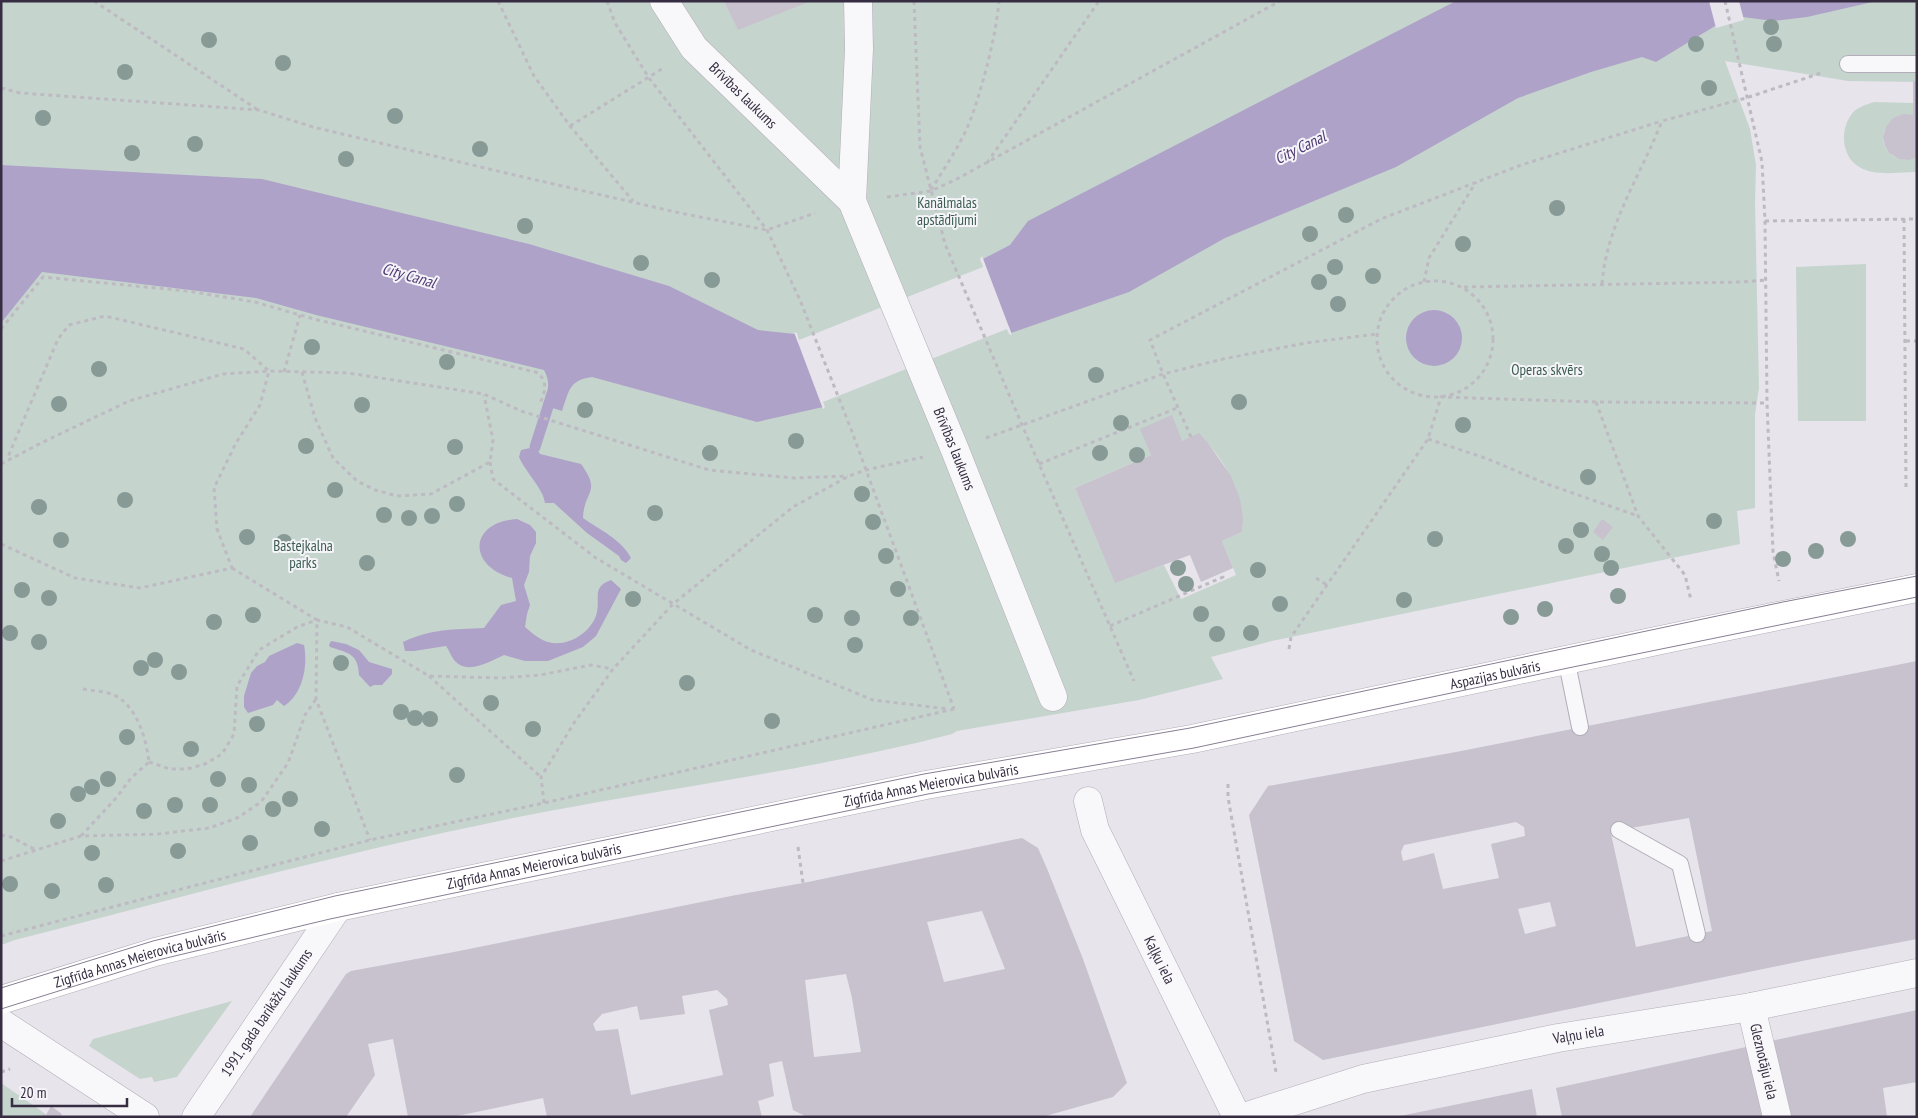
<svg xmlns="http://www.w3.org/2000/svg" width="1918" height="1118" viewBox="0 0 1918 1118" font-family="'PT Sans Narrow',sans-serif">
<rect width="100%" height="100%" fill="#e7e4eb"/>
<!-- green -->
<g fill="#c6d4ce" fill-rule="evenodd">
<path d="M1 1H1917V82L1848 81 1725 61 1750 129 1756 165 1755 203 1759 388 1755 414V508L1737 511 1740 544 1272 641 1211 657 1223 679 1139 700 957 731 952 734C818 769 680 786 544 812 366 846 190 895 15 940L1 945ZM1199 434C1226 461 1244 493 1242 532L1222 541 1236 575 1181 599 1164 565 1115 582 1075 488Z"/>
<path d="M1874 102 1913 103V115C1878 113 1874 153 1901 159 1907 160 1911 159 1917 158V172C1900 172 1878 176 1863 169 1842 160 1839 132 1851 115 1856 107 1866 105 1874 102Z"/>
<path d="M1866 264V421H1798L1796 267Z"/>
<path d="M232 1001 177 1077 154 1082 152 1077 140 1079 89 1046 93 1039Z"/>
<path d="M1 1083 40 1110 44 1113 42 1117H1Z"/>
</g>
<!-- water -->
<g fill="#aea2c8">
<path d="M1456 1H1877L1807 17 1773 21 1743 17 1715 26 1656 62 1642 57 1591 72 1518 98 1396 167 1225 238 1129 292 1011 333 1009 326 820 401 823 407 757 422 592 377C569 380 569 391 562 411L543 405C548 392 551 383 544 370L316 315 256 298 42 272 1 323V165L262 179 529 244 669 286 758 330 795 334 798 343 986 268 983 259 1010 245 1028 221Z"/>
<circle cx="1434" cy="338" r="28"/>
<path d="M535 447 540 454 581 464C602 493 584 490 583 518 600 530 621 539 631 558L626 563 621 560 619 556 587 533 554 503H545C543 488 526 473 519 457L521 450Z"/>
<path d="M517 519 530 525 536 532V543L530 556 529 572 524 585 530 605 527 614 525 627C531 632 540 640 548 642 567 648 593 632 597 612 600 596 592 587 611 580L621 589 596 636 583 647 548 661H525L504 655C491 661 467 676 454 660 451 656 449 650 446 646L414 651H405L403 642C433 628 452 630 484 628L501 605 516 601 512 578C467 566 469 522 517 519Z"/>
<path d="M331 641 346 644 359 650 369 662 392 669V674L382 685H374L370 687 359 675C358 653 348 653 330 647L329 645Z"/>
<path d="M297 643 304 645C308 666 303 694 284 706L277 700 273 705 248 713 244 707V696L251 673 257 666 265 662 269 656Z"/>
</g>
<!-- pier -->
<g fill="#e7e4eb">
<path d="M1709 1H1739L1744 20 1716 28Z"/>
<path d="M982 256 1012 335 1009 334 1007 329 823 402 825 407 823 409 794 332 797 333 799 340 983 267 980 259Z"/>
</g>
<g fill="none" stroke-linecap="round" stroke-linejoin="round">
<!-- stream -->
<path stroke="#aea2c8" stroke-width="11" d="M535 447 552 394"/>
</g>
<!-- building -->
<g fill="#c7c2cd" fill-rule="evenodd">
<path d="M724 1H811L738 30Z"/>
<path d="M1913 81 1917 82V158L1908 160 1899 159 1889 153 1885 146 1883 137 1886 127 1893 118 1903 114 1913 115Z"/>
<path d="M1172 415 1182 441 1199 433 1208 443 1231 476 1240 499 1243 517 1242 532 1222 541 1233 568 1201 582 1190 555 1115 583 1075 488 1151 455 1140 429Z"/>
<path d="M1602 519 1613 527 1603 540 1593 532Z"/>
<path d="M1917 661V939L1802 961 1323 1060 1294 1041 1249 815 1268 786 1456 752ZM1689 818 1712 931 1636 947 1611 834 1619 830ZM1516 822 1524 827 1525 836 1491 844 1499 878 1443 889 1434 853 1403 861 1401 852 1404 845ZM1550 902 1556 926 1525 934 1518 909Z"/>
<path d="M1022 838 1038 848 1048 871 1083 959 1127 1083 1113 1097 1042 1117H807L793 1110 782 1061 769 1064 774 1096 758 1101 762 1117H547L543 1098 452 1117H408L393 1039 368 1044 375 1075 346 1117H250L346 974 351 971 454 952 736 895 803 883ZM982 911 1005 969 944 982 927 922ZM846 974 852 998 861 1052 814 1057 805 980ZM717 990 727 999 728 1005 709 1010 723 1075 631 1095 618 1029 596 1031 593 1024 602 1014 637 1006 640 1020 685 1014 682 996Z"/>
<path d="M1917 1010V1082L1883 1088 1887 1117H1786L1771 1041Z"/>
<path d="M1751 1046 1765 1117H1562L1556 1088Z"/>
<path d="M1532 1089 1537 1117H1400V1116Z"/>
<path d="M51 1106 62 1114 60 1117H42L44 1113 46 1115Z"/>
</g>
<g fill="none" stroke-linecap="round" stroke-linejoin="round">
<!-- lane casing -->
<g stroke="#b2adb8" stroke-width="18">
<g id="lane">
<path d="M1848 64H1917"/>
<path d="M1568 668 1580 727"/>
<path d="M1619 830 1680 864 1697 934"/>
</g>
</g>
<!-- street casing -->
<g stroke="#b2adb8" stroke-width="29">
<g id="street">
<path id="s1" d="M664 1 694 48 852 201 955 450 1053 697"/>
<path d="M852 201 859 49 858 1"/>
<path id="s2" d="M1088 801 1095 830 1108 856 1237 1117"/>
<path id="s3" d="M1751 1007 1777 1117"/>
<path d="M1 1023 145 1117"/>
<path id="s4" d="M196 1117 338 907"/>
<path id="s5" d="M1244 1117 1363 1079 1558 1038 1751 1007 1917 973"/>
</g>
</g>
<!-- secondary casing -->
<g stroke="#b2adb8" stroke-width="29">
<g id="secondary">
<path id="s6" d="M1 1000 155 952 338 907 926 785 1192 739 1699 632 1917 588"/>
</g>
</g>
<!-- path -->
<g stroke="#bebac2" stroke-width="3" stroke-dasharray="4 4" stroke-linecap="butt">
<path d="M94 1 258 110"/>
<path d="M498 1 534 76 570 126 633 201"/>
<path d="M607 1 615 23 649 78 767 230 800 300 851 429 954 709"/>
<path d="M914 1 920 147 945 244 1022 425 1134 681"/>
<path d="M1725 1 1762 162 1765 221 1767 403 1773 552 1779 581"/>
<path d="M1 88 20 93 259 110 313 127 510 174 680 213 767 230 815 213"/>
<path d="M570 126 665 67"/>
<path d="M987 163 1099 1"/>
<path d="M931 190C946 165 964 140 973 113 984 80 996 36 999 1"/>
<path d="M887 197 931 191 955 180 1280 1"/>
<path d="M1904 219 1906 490"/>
<path d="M1765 221 1917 219"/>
<circle cx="1435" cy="339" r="58"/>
<path d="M1424 282 1429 258 1476 182"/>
<path d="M1602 284C1607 223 1640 177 1662 121L1746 98 1821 73"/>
<path d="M1464 287 1742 282 1766 280"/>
<path d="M1 329 43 277 187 291 255 302 314 319 539 373C548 386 545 390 540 404"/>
<path d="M1906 341H1917"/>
<path d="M284 372 300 315"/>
<path d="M302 372 315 418 333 458 357 481 375 490 397 496 431 494 490 462 493 440 484 395"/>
<path d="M1596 402 1638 516 1685 575 1691 600"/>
<path d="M1191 437 1163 374 1150 340 1381 219 1521 165 1662 121"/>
<path d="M986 438 1163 374 1223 359 1306 343 1377 334"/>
<path d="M1428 439 1488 459 1547 484 1638 516"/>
<path d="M490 462 493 479 596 558 751 650 873 700 949 709"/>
<path d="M1 464 41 443 129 401 223 374 269 371 348 373 484 394 521 411 709 470 794 478 848 476"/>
<path d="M1039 464 1177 408"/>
<path d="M1 544 75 578 140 588 232 568 217 529 214 488 236 443 260 405 269 371 244 349 105 316 69 325 58 339 7 459"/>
<path d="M232 568 317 620 316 699 370 840"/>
<path d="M1316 578 1327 585"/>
<path d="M1110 626 1223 577 1221 573"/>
<path d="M1289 649 1291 637 1428 439 1441 397 1596 402 1767 403"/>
<path d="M429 676 541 777"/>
<path d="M83 689C92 691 105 691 114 695 137 706 146 738 149 762"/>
<path d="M149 762 170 769H187L205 764 222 754 234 734 237 686 259 650 297 627 317 620 347 627 429 676 501 678 540 675 591 665 613 669"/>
<path d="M1228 784V797L1276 1072"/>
<path d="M544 803 541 777 574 723 613 669 673 604 793 507 849 476 866 470 923 457"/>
<path d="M1 835 11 837 36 850"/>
<path d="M81 836 117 797 131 778 149 762"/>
<path d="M798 847 803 883"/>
<path d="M1 861 81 836 158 834 209 828 237 818 261 802 288 763 305 715 316 699"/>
<path d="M1 936 370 840 544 803 954 709"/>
<path d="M1 1072 10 1069"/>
</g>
<!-- lane -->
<use href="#lane" stroke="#f8f7f9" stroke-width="16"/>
<!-- street -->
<use href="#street" stroke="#f8f7f9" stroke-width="28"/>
<!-- secondary -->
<use href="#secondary" stroke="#fff" stroke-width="28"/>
<!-- tram -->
<g stroke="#877e93" stroke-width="1">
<path d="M1 988 153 941 335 896 924 774 1190 728 1783 602 1917 576"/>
<path d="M1 1009 158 960 330 919 928 794 1194 748 1568 668 1917 597"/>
</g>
</g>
<!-- trees -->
<g fill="#889a96">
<circle cx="1771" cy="27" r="8"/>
<circle cx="209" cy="40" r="8"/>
<circle cx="1696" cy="44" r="8"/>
<circle cx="1774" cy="44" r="8"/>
<circle cx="283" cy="63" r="8"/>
<circle cx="125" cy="72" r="8"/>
<circle cx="1709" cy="88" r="8"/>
<circle cx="395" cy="116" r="8"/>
<circle cx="43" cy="118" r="8"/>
<circle cx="195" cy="144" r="8"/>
<circle cx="480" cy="149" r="8"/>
<circle cx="132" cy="153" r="8"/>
<circle cx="346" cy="159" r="8"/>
<circle cx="1557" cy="208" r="8"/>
<circle cx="1346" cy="215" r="8"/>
<circle cx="525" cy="226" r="8"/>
<circle cx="1310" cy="234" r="8"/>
<circle cx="1463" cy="244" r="8"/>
<circle cx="641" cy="263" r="8"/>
<circle cx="1335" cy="267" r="8"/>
<circle cx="1373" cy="276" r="8"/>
<circle cx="712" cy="280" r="8"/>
<circle cx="1319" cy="282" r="8"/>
<circle cx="1338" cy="304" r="8"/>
<circle cx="312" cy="347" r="8"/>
<circle cx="447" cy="362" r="8"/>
<circle cx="99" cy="369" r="8"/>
<circle cx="1096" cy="375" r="8"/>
<circle cx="1239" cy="402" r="8"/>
<circle cx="59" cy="404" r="8"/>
<circle cx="362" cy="405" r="8"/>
<circle cx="585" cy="410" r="8"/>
<circle cx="1121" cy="423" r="8"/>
<circle cx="1463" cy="425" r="8"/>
<circle cx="796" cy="441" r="8"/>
<circle cx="306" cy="446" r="8"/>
<circle cx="455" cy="447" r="8"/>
<circle cx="710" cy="453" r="8"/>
<circle cx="1100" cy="453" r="8"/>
<circle cx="1137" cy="455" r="8"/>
<circle cx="1588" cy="477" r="8"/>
<circle cx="335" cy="490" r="8"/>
<circle cx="862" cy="494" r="8"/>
<circle cx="125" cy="500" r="8"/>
<circle cx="457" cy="504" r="8"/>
<circle cx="39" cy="507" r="8"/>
<circle cx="655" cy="513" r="8"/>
<circle cx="384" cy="515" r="8"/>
<circle cx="432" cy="516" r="8"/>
<circle cx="409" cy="518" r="8"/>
<circle cx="1714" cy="521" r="8"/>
<circle cx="873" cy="522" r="8"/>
<circle cx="1581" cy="530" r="8"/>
<circle cx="247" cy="537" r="8"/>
<circle cx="1435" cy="539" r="8"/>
<circle cx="1848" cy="539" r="8"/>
<circle cx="61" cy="540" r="8"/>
<circle cx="284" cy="542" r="8"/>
<circle cx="1566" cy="546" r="8"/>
<circle cx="1816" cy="551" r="8"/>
<circle cx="1602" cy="554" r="8"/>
<circle cx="886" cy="556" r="8"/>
<circle cx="1783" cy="559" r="8"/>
<circle cx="367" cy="563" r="8"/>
<circle cx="1178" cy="568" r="8"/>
<circle cx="1611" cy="568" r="8"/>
<circle cx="1258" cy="570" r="8"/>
<circle cx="1186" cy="584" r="8"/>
<circle cx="898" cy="589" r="8"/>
<circle cx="22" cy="590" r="8"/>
<circle cx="1618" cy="596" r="8"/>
<circle cx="49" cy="598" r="8"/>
<circle cx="633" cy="599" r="8"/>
<circle cx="1404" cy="600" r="8"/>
<circle cx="1280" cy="604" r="8"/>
<circle cx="1545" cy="609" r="8"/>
<circle cx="1201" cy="614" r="8"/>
<circle cx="253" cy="615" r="8"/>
<circle cx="815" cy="615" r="8"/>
<circle cx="1511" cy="617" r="8"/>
<circle cx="852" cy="618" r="8"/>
<circle cx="911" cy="618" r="8"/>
<circle cx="214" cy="622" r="8"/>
<circle cx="10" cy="633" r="8"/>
<circle cx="1251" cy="633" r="8"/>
<circle cx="1217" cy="634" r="8"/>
<circle cx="39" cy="642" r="8"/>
<circle cx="855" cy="645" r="8"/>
<circle cx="155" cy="660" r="8"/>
<circle cx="341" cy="663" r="8"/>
<circle cx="141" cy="668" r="8"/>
<circle cx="179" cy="672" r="8"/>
<circle cx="687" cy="683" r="8"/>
<circle cx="491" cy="703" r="8"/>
<circle cx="401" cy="712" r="8"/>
<circle cx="415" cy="718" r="8"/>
<circle cx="430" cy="719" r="8"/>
<circle cx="772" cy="721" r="8"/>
<circle cx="257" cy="724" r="8"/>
<circle cx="533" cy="729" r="8"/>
<circle cx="127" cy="737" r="8"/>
<circle cx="191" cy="749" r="8"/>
<circle cx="457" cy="775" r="8"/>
<circle cx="108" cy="779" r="8"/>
<circle cx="218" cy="779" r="8"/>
<circle cx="249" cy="785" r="8"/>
<circle cx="92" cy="787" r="8"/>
<circle cx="78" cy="794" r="8"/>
<circle cx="290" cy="799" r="8"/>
<circle cx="175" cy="805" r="8"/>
<circle cx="210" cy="805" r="8"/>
<circle cx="273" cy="809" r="8"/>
<circle cx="144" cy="811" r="8"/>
<circle cx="58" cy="821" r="8"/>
<circle cx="322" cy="829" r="8"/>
<circle cx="250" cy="843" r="8"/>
<circle cx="178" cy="851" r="8"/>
<circle cx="92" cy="853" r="8"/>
<circle cx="10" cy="884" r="8"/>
<circle cx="106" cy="885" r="8"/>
<circle cx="52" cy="891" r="8"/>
</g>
<g text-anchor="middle" stroke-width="4" stroke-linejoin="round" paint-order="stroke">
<!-- street labels -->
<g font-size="15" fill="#362d42" stroke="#f5f4f8">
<text dy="5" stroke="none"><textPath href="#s1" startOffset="124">Brīvības laukums</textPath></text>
<text dy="5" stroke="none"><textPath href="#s1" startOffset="544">Brīvības laukums</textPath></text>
<text dy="5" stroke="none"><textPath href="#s6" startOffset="1530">Aspazijas bulvāris</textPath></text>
<text dy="5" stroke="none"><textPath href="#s6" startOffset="955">Zigfrīda Annas Meierovica bulvāris</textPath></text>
<text dy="5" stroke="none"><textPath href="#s6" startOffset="550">Zigfrīda Annas Meierovica bulvāris</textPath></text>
<text dy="5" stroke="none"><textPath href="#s6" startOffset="145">Zigfrīda Annas Meierovica bulvāris</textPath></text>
<text dy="5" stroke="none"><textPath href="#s2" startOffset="175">Kaļķu iela</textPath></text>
<text dy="5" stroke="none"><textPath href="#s4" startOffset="126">1991. gada barikāžu laukums</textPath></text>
<text dy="5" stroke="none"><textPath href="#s5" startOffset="345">Vaļņu iela</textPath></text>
<text dy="5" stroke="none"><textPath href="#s3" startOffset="56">Gleznotāju iela</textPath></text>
</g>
<!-- park labels -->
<g font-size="15" fill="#3b5d50" stroke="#f5f4f8">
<text x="947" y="208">Kanālmalas<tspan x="947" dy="17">apstādījumi</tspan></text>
<text x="1547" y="375">Operas skvērs</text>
<text x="303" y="551">Bastejkalna<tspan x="303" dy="17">parks</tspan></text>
</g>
<!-- water labels -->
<g font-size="16" font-style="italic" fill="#4e3974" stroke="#f5f4f8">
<text transform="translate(1300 147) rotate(-26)" y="6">City Canal</text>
<text transform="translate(409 275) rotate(16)" y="6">City Canal</text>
</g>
</g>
<!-- border -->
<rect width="1918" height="1118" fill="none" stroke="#362d42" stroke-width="5"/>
<!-- scale -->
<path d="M12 1098v8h115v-8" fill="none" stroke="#362d42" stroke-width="2.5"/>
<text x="20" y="1098" font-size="15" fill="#362d42" stroke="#f5f4f8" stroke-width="4" paint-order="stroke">20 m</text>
</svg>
